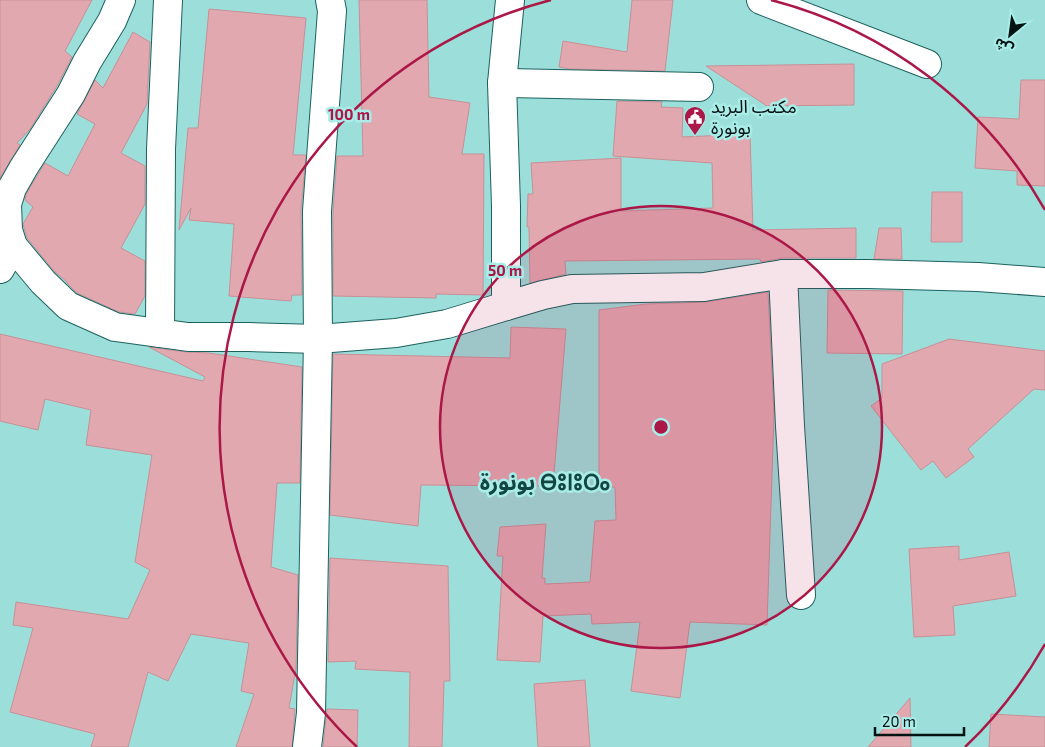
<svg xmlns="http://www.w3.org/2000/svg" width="1045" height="747" viewBox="0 0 1045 747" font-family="'Exo 2','Noto Sans Arabic','Noto Sans Tifinagh',sans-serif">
<rect width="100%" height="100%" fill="#9cdfda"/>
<!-- building -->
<g fill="#e1a8af" stroke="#c79097">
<path d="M0 0H92L65 51 72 57 57 86 30 129 17 143 20 145 0 178Z"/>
<path d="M359 0H427L429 97 470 103 462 154H484L483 295 436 294V298L333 296V212L337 156H363Z"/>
<path d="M632 0H673L665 71 570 69 559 67 563 41 627 52Z"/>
<path d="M209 9 306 18 293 155H306L301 211 302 295H292L291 301 229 296 234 224 189 220 191 208 179 230 188 128H198Z"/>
<path d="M133 32 150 42 147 104 121 153 145 166V204L121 248 145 261V296L135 314 119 312 77 293 67 283V282L54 271 27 238 23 224 33 207 25 200 26 194 45 163 68 176 95 124 77 114 95 80 103 88Z"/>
<path d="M854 64V105L767 106 706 66Z"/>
<path d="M1021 80H1045V186L1017 185V171L975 168 978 117 1019 119Z"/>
<path d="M617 101 662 102 661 107 683 108 682 137 750 134 753 230 856 228V258H783L761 262 760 259 565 261 566 274 530 283 529 227H527L528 194H533L531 163 621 158V211L713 208 712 163 613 156Z"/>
<path d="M932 192H962V242H931Z"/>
<path d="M879 228H901L902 259H874Z"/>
<path d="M828 290 903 291 902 354 827 353Z"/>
<path d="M768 292 774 414 767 625 690 622 680 698 631 691 640 622 592 624 591 614 543 616 540 662 497 660 503 556H497L500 527 546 524 542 578H545V584L590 582 595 521 616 520 615 487H599V310L646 304 706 302Z"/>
<path d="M511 327 566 329 553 486 421 485 418 526 330 515 333 354 510 358Z"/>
<path d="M0 334 203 381 205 377 149 347 186 352 209 353 302 367 300 483H277L271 567 298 575 296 668 289 708 295 709 292 747H236L254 694 241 691 249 643 191 634 168 681 148 672 128 747H91L95 734 10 712 33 628 13 625 16 602 128 619 150 570 135 562 152 455 86 445 91 410 45 399 38 430 0 421Z"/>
<path d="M949 339 1045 351V390L1034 389 968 449 974 457 946 478 933 461 921 470 871 406 882 398V364Z"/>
<path d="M959 546V560L1009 552 1016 596 953 606 955 635 914 637 909 549Z"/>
<path d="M330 558 448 566 450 681H444L442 747H409L410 672 355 669 356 661 328 662Z"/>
<path d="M585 680 590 747H538L534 684Z"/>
<path d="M910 698 911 747H868Z"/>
<path d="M327 709 358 710 357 747H323Z"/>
<path d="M991 714 1045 717V747H989Z"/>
</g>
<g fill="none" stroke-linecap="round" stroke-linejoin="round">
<!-- minor casing -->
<g stroke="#1c615e" stroke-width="30">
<g id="minor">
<path d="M121 0 112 21 87 62 71 94 24 167 12 188 7 204 8 230 13 246 43 282 68 306 115 327 188 337H249L318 339 396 333 447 324 506 306"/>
<path d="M761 0 927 64"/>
<path d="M502 83 699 87"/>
<path d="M0 269 13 246"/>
<path d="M783 274 790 426 801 595"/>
<path d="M160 333 161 149 168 0"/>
<path d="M307 747 311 713 318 339 317 211 332 11 330 0"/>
</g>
</g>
<!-- tertiary casing -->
<g stroke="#1c615e" stroke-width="30">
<path id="tertiary" d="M510 0 502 83 506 206V306L543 295 572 289 704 287 783 274H868L978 277 1045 282"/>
</g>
<!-- minor -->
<use href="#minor" stroke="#fff" stroke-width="28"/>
<!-- tertiary -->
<use href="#tertiary" stroke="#fff" stroke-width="28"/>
</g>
<!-- distance rings -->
<circle cx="661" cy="427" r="221" fill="#ab1746" fill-opacity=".12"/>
<g fill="none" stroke="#ab1746" stroke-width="2.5">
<circle cx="661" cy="427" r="221"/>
<path d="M1045 644A441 441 0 0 1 965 747M357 747A441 441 0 0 1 551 0M771 0A441 441 0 0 1 1045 210"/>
</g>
<!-- icons -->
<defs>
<g id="civic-pin" transform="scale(1.125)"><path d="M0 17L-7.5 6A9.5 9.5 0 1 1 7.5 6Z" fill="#ab1746" stroke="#a9ece8"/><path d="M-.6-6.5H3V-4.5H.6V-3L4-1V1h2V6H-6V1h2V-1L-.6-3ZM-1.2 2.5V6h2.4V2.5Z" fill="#fff"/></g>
</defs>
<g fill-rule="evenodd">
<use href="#civic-pin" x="695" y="117"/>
</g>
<g text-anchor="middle" stroke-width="5" stroke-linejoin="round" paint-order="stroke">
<!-- poi labels -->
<g font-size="18" fill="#001211" stroke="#a9ece8" text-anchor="start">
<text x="711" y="113">مكتب البريد<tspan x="711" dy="21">بونورة</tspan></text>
</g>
<!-- district labels -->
<g font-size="22" font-weight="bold" fill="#114643" stroke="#a9ece8">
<text x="545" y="490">بونورة ⴱⵓⵏⵓⵔⴰ</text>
</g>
</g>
<circle cx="661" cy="427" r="8" fill="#ab1746" stroke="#a9ece8" stroke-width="2.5"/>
<g font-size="15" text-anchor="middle" font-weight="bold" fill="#ab1746" stroke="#a9ece8" stroke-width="5" stroke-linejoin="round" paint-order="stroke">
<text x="349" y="120">100 m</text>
<text x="505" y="276">50 m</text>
</g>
<!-- north arrow -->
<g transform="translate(1010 35) rotate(209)" stroke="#a9ece8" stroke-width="4" paint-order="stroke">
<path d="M0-4L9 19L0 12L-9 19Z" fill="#001211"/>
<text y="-8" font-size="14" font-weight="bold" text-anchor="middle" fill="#001211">ش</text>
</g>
<!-- scale -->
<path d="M875 727v8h89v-8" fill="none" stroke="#001211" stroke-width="2.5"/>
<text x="882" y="727" font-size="15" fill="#001211" stroke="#a9ece8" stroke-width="4" paint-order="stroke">20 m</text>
</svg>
